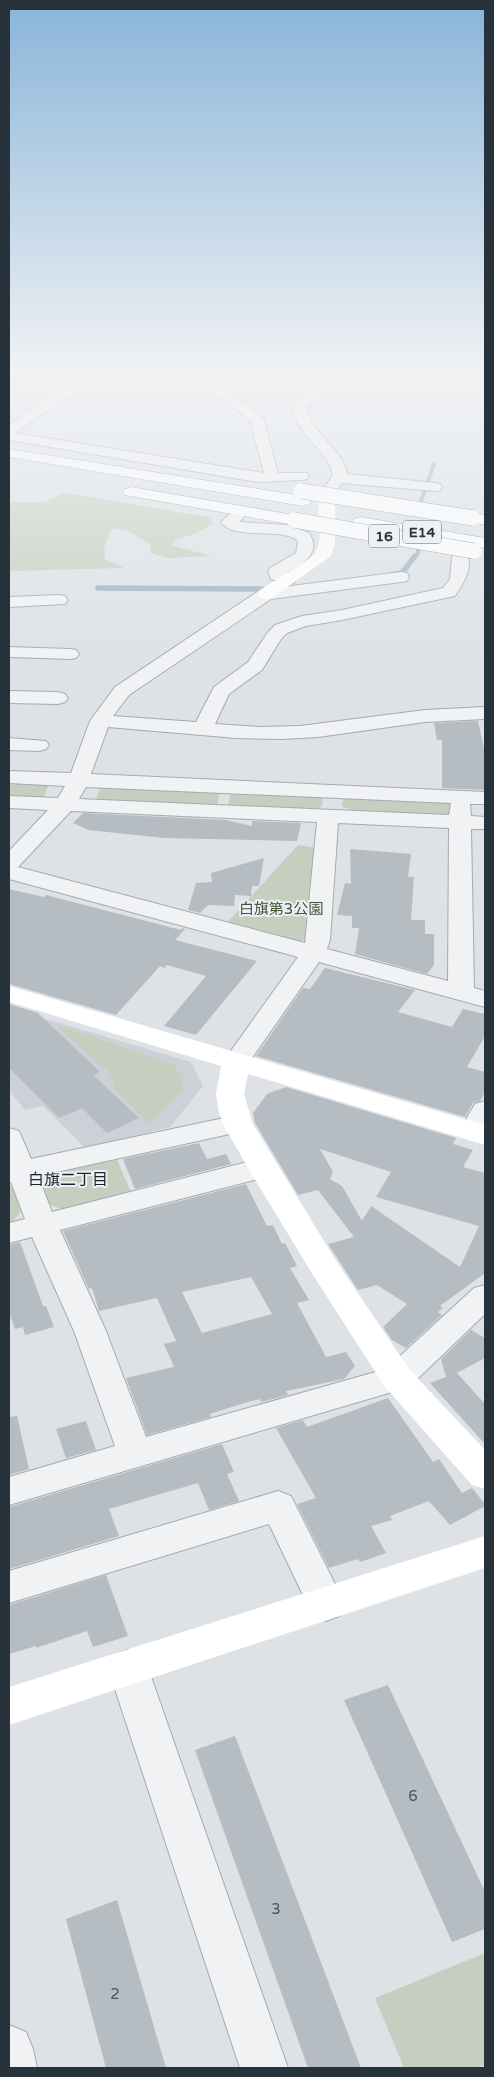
<svg xmlns="http://www.w3.org/2000/svg" width="494" height="2077" viewBox="0 0 494 2077" font-family="'Varela Round','Noto Sans JP',sans-serif">
<rect width="100%" height="100%" fill="#dee2e6"/>
<!-- built -->
<path fill="#ccd1d7" d="M29 1014 191 1062 203 1086 170 1127 86 1148 43 1106 25 1110 9 1090V1022Z"/>
<!-- green -->
<g fill="#c6cfbf">
<path d="M65 493 208 517 213 523 197 533 176 540 171 545 211 556 167 558 151 553 150 544 128 531 112 528 104 548 105 559 124 568 9 571V502H44Z"/>
<path d="M9 782 49 784 43 798 9 796Z"/>
<path d="M102 784 220 790 217 805 96 799Z"/>
<path d="M231 791 319 795 323 798 322 806 316 809 228 805Z"/>
<path d="M349 796 454 801V815L351 810 342 806 343 799Z"/>
<path d="M298 845 317 848 309 937 295 944 225 925Z"/>
<path d="M62 1026 174 1065 182 1077 183 1089 149 1124 114 1088 111 1074 58 1028Z"/>
<path d="M115 1155 131 1192 62 1209 45 1203 37 1183 46 1171Z"/>
<path d="M9 1185 17 1189 25 1207 12 1222H9Z"/>
<path d="M485 1953V2065L478 2068H404L375 1998Z"/>
</g>
<g fill="none" stroke-linecap="round" stroke-linejoin="round">
<!-- stream-far1 -->
<g stroke="#9cb4c2" stroke-width="4">
<path d="M421 501 434 464"/>
<path d="M414 558 418 553V549"/>
</g>
<!-- stream -->
<g stroke="#9cb4c2" stroke-width="5.5">
<path d="M394 574 402 573 415 556"/>
<path d="M98 588 271 589"/>
</g>
</g>
<!-- building -->
<g fill="#b5bcc2" fill-rule="evenodd">
<path d="M478 721 485 754V790L442 788V740H437L434 723Z"/>
<path d="M83 813 226 820 252 826V821L301 823 297 841 164 838 88 830 73 823Z"/>
<path d="M350 849 411 854 408 877H414L411 920H425V934H434V965L427 974 355 954 359 928H352V916L337 915 345 883 351 884Z"/>
<path d="M264 858 259 886H252L251 896 235 895 234 906 208 905 200 913 188 910 196 883 212 882 211 873Z"/>
<path d="M9 889 44 897 46 895 181 930 182 928 185 929 175 940 257 961 196 1035 164 1026 206 976 167 965 165 968 160 966 116 1015 9 984Z"/>
<path d="M325 968 415 990 398 1012 452 1027 463 1009 485 1014V1036L467 1067 485 1072V1092L480 1101 473 1103 465 1117 256 1056 303 988 310 989Z"/>
<path d="M9 1004 38 1013 100 1072 93 1075 139 1118 107 1133 82 1108 59 1118 9 1068Z"/>
<path d="M286 1087 456 1138 453 1144 473 1150 463 1167 485 1173V1273L440 1306 443 1308 438 1312 442 1315 406 1348 392 1340 383 1327 407 1304 377 1285 358 1290 328 1244 354 1237 318 1190 298 1195 255 1123 253 1113 267 1094ZM320 1149 391 1172 376 1197 479 1226 460 1267 371 1206 362 1221 342 1186 330 1179 333 1172Z"/>
<path d="M199 1143 207 1159 226 1154 231 1164 135 1189 123 1159Z"/>
<path d="M246 1184 267 1226 273 1225 282 1244 285 1243 297 1266 290 1268 309 1300 297 1303 326 1357 346 1352 355 1366 344 1379 286 1391 288 1395 261 1402 260 1399 244 1403 210 1414 211 1417 147 1435 126 1378 174 1367 164 1344 176 1341 157 1298 99 1311 92 1288 89 1289 63 1231ZM251 1277 272 1314 202 1333 182 1292Z"/>
<path d="M20 1242 43 1306H46L54 1327 25 1335 23 1327 15 1329 9 1312V1245Z"/>
<path d="M471 1330 485 1338V1358L451 1376 457 1373 485 1404V1444L430 1383 446 1377 441 1359Z"/>
<path d="M388 1398 433 1462 439 1459 462 1493 472 1488 485 1504V1506L450 1525 429 1501 390 1516 392 1520 371 1526 386 1553 360 1562 358 1559 329 1568 297 1504 316 1498 276 1428 303 1420 307 1427Z"/>
<path d="M17 1416 29 1469 9 1475V1417Z"/>
<path d="M86 1421 96 1450 66 1458 56 1429Z"/>
<path d="M222 1444 234 1472 227 1474 239 1501 209 1510 198 1483 109 1509 119 1536 9 1569V1507Z"/>
<path d="M106 1575 128 1636 93 1647 87 1631 36 1648V1646L9 1654V1605Z"/>
<path d="M388 1685 485 1892V1929L452 1942 344 1700Z"/>
<path d="M235 1736 361 2068H308L195 1750Z"/>
<path d="M117 1900 166 2068H106L66 1919Z"/>
</g>
<g fill="none" stroke-linecap="round" stroke-linejoin="round">
<!-- street casing -->
<g stroke="#a4aaaf" stroke-width="2">
<g id="street">
<path d="M95 372H110L105 377H189L183 372H198L207 376 256 372H302L296 376 217 383 263 418 278 473H307L309 476 307 479 302 480 258 482 9 440V425L60 390ZM91 384 151 386 202 384 250 420 264 473 15 433 70 396Z"/>
<path d="M330 372H343L317 396 306 408C312 435 344 450 347 474L435 483 440 484 442 487 440 490 435 491 342 483 335 494H325L323 491 333 474C328 451 298 436 292 408L307 390Z"/>
<path d="M241 506 246 508 249 511 239 522 287 525 309 533C322 553 303 564 287 573L294 575 296 579 294 583 288 584 271 579 268 572 270 568 296 553 298 543 296 539C276 528 233 540 221 522L236 508Z"/>
<path d="M460 552 466 554C475 567 462 585 455 596L342 620 306 626 287 633 281 639 262 670 229 694 215 724 259 727 300 726 425 710 485 707V719L425 722 318 737 282 739 236 738 108 727 91 774 485 792V804H470L471 816 485 817V829H471L474 988 485 991V1007L319 962 245 1068 236 1070 227 1068 223 1062 298 957 9 879V851L48 810 9 808V796L58 798 65 786 9 783V771L71 773 90 721 115 687 260 590 401 572 407 573 409 577 407 581 401 582 271 599 129 695 113 716 196 722 214 687 248 662 268 632 275 625 302 616 342 610 443 588 450 579 452 557 454 554ZM86 787 451 803 449 815 79 799ZM71 811 317 822 305 943 18 867ZM338 823 449 828 448 981 327 949 330 940Z"/>
<path d="M59 595 65 596 68 600 65 604 9 607V597Z"/>
<path d="M9 647 70 649 76 650 79 654 76 658 70 659 9 657Z"/>
<path d="M9 691 58 692 65 694 68 698 65 702 58 704 9 703Z"/>
<path d="M9 738 46 741 49 745 46 749 39 751 9 750Z"/>
<path d="M485 1101V1134L483 1137 473 1140 463 1137 459 1131 475 1104Z"/>
<path d="M238 1115 248 1118 252 1124 248 1130 38 1176 52 1212 263 1158 273 1161 277 1168 273 1175 60 1230 106 1331 146 1437 386 1369 474 1288 485 1285V1314L409 1387 9 1505V1477L115 1446 74 1331 32 1237 9 1243V1223L25 1219 11 1182 9 1183V1128L19 1131 31 1159Z"/>
<path d="M278 1491 291 1496 345 1604 339 1616 326 1621 313 1616 269 1524 9 1603V1571Z"/>
<path d="M128 1650 142 1655 148 1668 288 2068H240L108 1668 114 1655Z"/>
<path d="M9 2025 26 2032 33 2049 37 2068H9Z"/>
</g>
</g>
<!-- highway casing -->
<g stroke="#87919b" stroke-width="1">
<g id="highway">
<path d="M9 449 303 496 309 498 311 501 309 504 303 506 9 457Z"/>
<path d="M131 487 294 515 300 517 302 520 300 523 294 525 125 495 123 492 125 489Z"/>
<path d="M473 513 485 515V525L467 521 465 518 467 515Z"/>
<path d="M360 517 485 538V548L354 525 352 522 354 519Z"/>
</g>
</g>
<!-- street -->
<use href="#street" fill="#f0f2f4" fill-rule="evenodd"/>
<!-- secondary -->
<g fill="#fff" fill-rule="evenodd">
<path d="M330 486 336 488 338 491 335 501V542L331 556 272 598 266 599 260 598 257 594 260 590C269 584 310 560 315 553 327 534 311 507 324 488Z"/>
<path d="M9 986 485 1125V1145L248 1074 244 1094 253 1124 335 1259 409 1369 485 1450V1489L472 1485 385 1387 313 1275 248 1168 223 1124 218 1109 216 1094 221 1066 9 1002Z"/>
<path d="M485 1536V1568L9 1725V1687Z"/>
</g>
<!-- highway -->
<use href="#highway" fill="#fff" fill-rule="evenodd"/>
<!-- highway-bridge casing -->
<g stroke="#87919b" stroke-width="16" stroke-linecap="butt">
<g id="highway-bridge">
<path d="M301 491 473 518"/>
<path d="M294 520 474 551"/>
</g>
</g>
<!-- highway-bridge -->
<use href="#highway-bridge" stroke="#fff" stroke-width="15"/>
</g>
<!-- sky -->
<linearGradient id="sky" x2="0" y2="1"><stop stop-color="#89b4d9"/><stop offset="0.56" stop-color="#f0f2f4"/><stop offset="1" stop-color="#f0f2f4" stop-opacity="0"/></linearGradient>
<rect width="494" height="663" fill="url(#sky)"/>
<g text-anchor="middle" stroke-width="4" stroke-linejoin="round" paint-order="stroke">
<!-- shield labels -->
<g fill="#edf1f4" stroke="#636b72" stroke-width="1">
<rect x="403" y="520.5" width="38" height="23" rx="4"/>
<rect x="369" y="524.5" width="30" height="23" rx="4"/>
</g>
<g font-size="14" font-weight="bold" fill="#28323b">
<text x="422" y="537">E14</text>
<text x="384" y="541">16</text>
</g>
<!-- park labels -->
<g font-size="15" fill="#415537" stroke="#edf1f4">
<text x="281" y="914">白旗第3公園</text>
</g>
<!-- near-number labels -->
<g font-size="15" fill="#4b545d">
<text x="413" y="1801">6</text>
<text x="276" y="1914">3</text>
<text x="115" y="1999">2</text>
</g>
<!-- neighbourhood labels -->
<g font-size="16" fill="#1b232b" stroke="#edf1f4">
<text x="68" y="1185">白旗二丁目</text>
</g>
</g>
<!-- border -->
<rect width="494" height="2077" fill="none" stroke="#28323b" stroke-width="20"/>
</svg>
